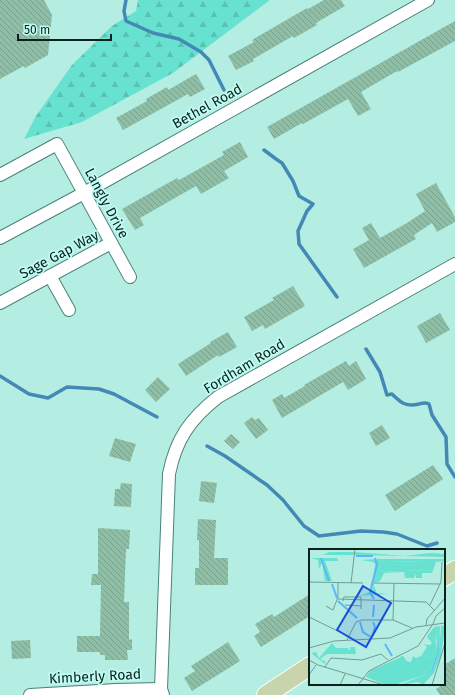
<svg xmlns="http://www.w3.org/2000/svg" width="455" height="695" viewBox="0 0 455 695" font-family="'Fira Sans',sans-serif">
<defs>
<pattern id="forest-firs" width="22" height="20" patternUnits="userSpaceOnUse"><rect width="22" height="20" fill="#68e2d0"/><path d="M5 1l3.5 6h-7zM16 11l3.5 6h-7z" fill="#59c2b2"/></pattern>
<pattern id="building-back-hatch" width="6" height="6" patternUnits="userSpaceOnUse"><rect width="6" height="6" fill="#8ebea6"/><path d="M-1 5l2 2M0 0l6 6M5-1l2 2" fill="none" stroke="#79a38e"/></pattern>
</defs>
<rect width="100%" height="100%" fill="#b4eee3"/>
<!-- forest -->
<path fill="url(#forest-firs)" d="M138 0H270L173 73 82 122 24 139 36 116 72 65 112 26 136 11Z"/>
<g fill="none" stroke-linecap="round" stroke-linejoin="round">
<!-- stream -->
<g stroke="#4489b6" stroke-width="3.5">
<path d="M126 0 124 11 126 21 153 33 179 39 201 52 209 60 224 90"/>
<path d="M264 150 276 159 282 163 293 181 299 196 313 204 307 211 298 231 299 244 337 297"/>
<path d="M366 349 380 372 387 395 392 394C401 403 406 407 419 404 423 403 425 402 429 404L432 415 446 437 447 464 455 477"/>
<path d="M0 376 29 394 48 398 67 387 99 389 114 394 157 417"/>
<path d="M207 446 225 456 267 485 283 500 304 526 319 536 361 531 383 532 397 534 427 546 437 543"/>
</g>
</g>
<!-- building -->
<g fill="url(#building-back-hatch)">
<path d="M0 0H44L52 15 48 55 25 68 24 66 0 79Z"/>
<path d="M324 0H341L345 6 316 23 317 25 294 38 293 36 253 59 254 61 236 70 228 56 254 42 252 40 307 8 308 9Z"/>
<path d="M455 21V41L398 72 397 71 361 92 371 109 358 116 348 99 303 124 302 123 274 139 267 127Z"/>
<path d="M196 74 205 89 190 97 188 94 123 130 116 118 147 101 146 99 167 87 168 90Z"/>
<path d="M240 142 248 157 224 171 229 178 201 194 196 186 140 218 144 225 135 230 122 209 177 178 179 180 224 155 222 152Z"/>
<path d="M436 183 455 217V222L437 232 432 223 414 235 416 239 364 268 353 249 369 240 362 228 371 223 380 238 407 223 425 211 416 194Z"/>
<path d="M293 286 305 306 265 329 263 325 252 331 244 317 274 300 272 298Z"/>
<path d="M440 313 450 330 426 343 417 326Z"/>
<path d="M228 332 237 347 219 357 218 355 186 376 178 364 211 343 210 342Z"/>
<path d="M346 361 349 366 356 361 366 379 348 390 343 382 282 418 272 400 282 394 284 398 305 386 304 385Z"/>
<path d="M158 377 170 389 156 402 145 390Z"/>
<path d="M252 417 255 420 259 418 268 430 256 439 244 423Z"/>
<path d="M382 425 390 438 376 446 369 433Z"/>
<path d="M231 434 240 442 233 449 224 441Z"/>
<path d="M115 438 136 444 130 462 109 456Z"/>
<path d="M433 465 443 479 395 511 385 495Z"/>
<path d="M201 481 217 483 214 503 199 501Z"/>
<path d="M121 483 132 484 131 507 114 506 115 489H120Z"/>
<path d="M198 519 216 520 214 558H228V585H195V568H199V540H197Z"/>
<path d="M98 528 130 530 129 549H126L124 602H129V640L132 639V650H127L128 660H105V655H100V652H77V636H100L101 585H91L92 574H98Z"/>
<path d="M310 594V616L261 647 254 636 260 632 255 624 272 614 274 617Z"/>
<path d="M30 640 31 658 12 659 11 641Z"/>
<path d="M228 642 240 661 192 691 184 678 195 671 191 666Z"/>
<path d="M455 658V695H440L436 689 444 684V665Z"/>
</g>
<g fill="none" stroke-linecap="round" stroke-linejoin="round">
<!-- street casing -->
<g stroke="#4a8178" stroke-width="14">
<g id="street">
<path d="M0 175 57 144 130 277"/>
<path d="M0 238 84 193 428 0"/>
<path d="M50 276 69 310"/>
<path d="M0 303 111 243"/>
<path d="M30 695 116 690 161 689"/>
<path d="M163 695 161 689 169 474C176 439 190 419 218 397L455 264"/>
</g>
</g>
<!-- primary casing -->
<g stroke="#fff" stroke-width="20">
<g id="primary">
<path d="M444 577 455 570"/>
<path d="M266 695 310 666"/>
</g>
</g>
<!-- street -->
<use href="#street" stroke="#fff" stroke-width="12"/>
<!-- primary -->
<use href="#primary" stroke="#c7d4ac" stroke-width="18"/>
</g>
<g text-anchor="middle" stroke-width="3.5" stroke-linejoin="round" paint-order="stroke">
<!-- street labels -->
<g font-size="14" fill="#0a211e" stroke="#c0fbf1">
<text transform="translate(207 106) rotate(-29)" y="5">Bethel Road</text>
<text transform="translate(107 203) rotate(62)" y="5">Langly Drive</text>
<text transform="translate(59 254) rotate(-28)" y="5">Sage Gap Way</text>
<text transform="translate(244 366) rotate(-31)" y="5">Fordham Road</text>
<text transform="translate(95 676) rotate(-3)" y="5">Kimberly Road</text>
</g>
</g>
<!-- overview -->
<g transform="translate(309 549)">
<rect width="136" height="136" fill="#b4eee3"/>
<path d="M75 12 121 13 119 21 70 23 71 13ZM130 77 128 79 127 109 121 122 86 136H77L57 128 61 122 94 107 99 114 117 108 125 109 127 93 125 88 119 86 125 78Z" fill="#68e2d0"/>
<path d="M20 3H45V6H14ZM46 3 96 7 121 4 136 5V8L46 6ZM2 9H28L29 12H16L23 32H16L13 14 10 20 9 11ZM69 10H136V12L127 13 123 24H113V29H107L106 24 105 29H96L95 23 75 24 71 32 65 34V37L68 44 79 45 50 47 63 42 66 15 64 13 52 11ZM75 12 121 13 119 21 70 23 71 13ZM131 77 129 102 122 123 92 134 122 119 127 105 123 112V109L117 108 101 116 91 108 94 107 96 112 102 113 104 107 107 109 112 107 118 98 115 95 121 96 123 94 118 88 119 86 125 88 128 100V79ZM132 77H136V80L132 106 125 124 114 136 109 133 91 136 123 123 130 102ZM23 94 27 99H39L40 102 42 98H46L47 105H18L11 110 17 113 16 115 2 104 7 103 10 109Z" fill="#68e2d0" fill-rule="evenodd"/>
<path d="M131 77 130 102 123 123 87 136 122 123 129 102Z" fill="#5db6f7"/>
<path fill="none" stroke="#5db6f7" stroke-width="2" d="M47 7H64M12 9 20 32M23 35 28 49M65 50 61 43 68 16 66 9M29 52 48 69M64 68 65 56M51 73 54 83 62 88M63 88 66 78 64 73M76 95 83 107"/>
<path fill="none" stroke="#709c94" stroke-width="1" d="M0 33 54 34M42 34 46 0M65 34 131 35M29 50 117 53 126 62M34 52 35 48H52V60M36 56 52 57M121 56 132 33 133 13M17 57 24 61 29 48V34M0 68 39 87M84 71 85 35M124 75 127 67 136 59M117 76 118 70 136 49M38 91 47 73 52 71H84L103 79M0 99 25 92 81 89 107 78 136 74M0 111 9 116 75 136M16 118 22 109 53 111 72 105 79 111M0 126 7 116M31 136 36 125M49 136 60 122 109 97 124 75M123 136 136 94"/>
<path fill="#1d4ed8" fill-opacity="0.15" stroke="#1d4ed8" stroke-width="2" d="M54 37 82 54 57 98 28 81Z"/>
<rect width="136" height="136" fill="none" stroke="#0a211e" stroke-width="2"/>
</g>
<!-- scale -->
<path d="M18 34v6h93v-6" fill="none" stroke="#0a211e" stroke-width="2"/>
<text x="24" y="34" font-size="12" fill="#0a211e" stroke="#c0fbf1" stroke-width="3" paint-order="stroke">50 m</text>
</svg>
